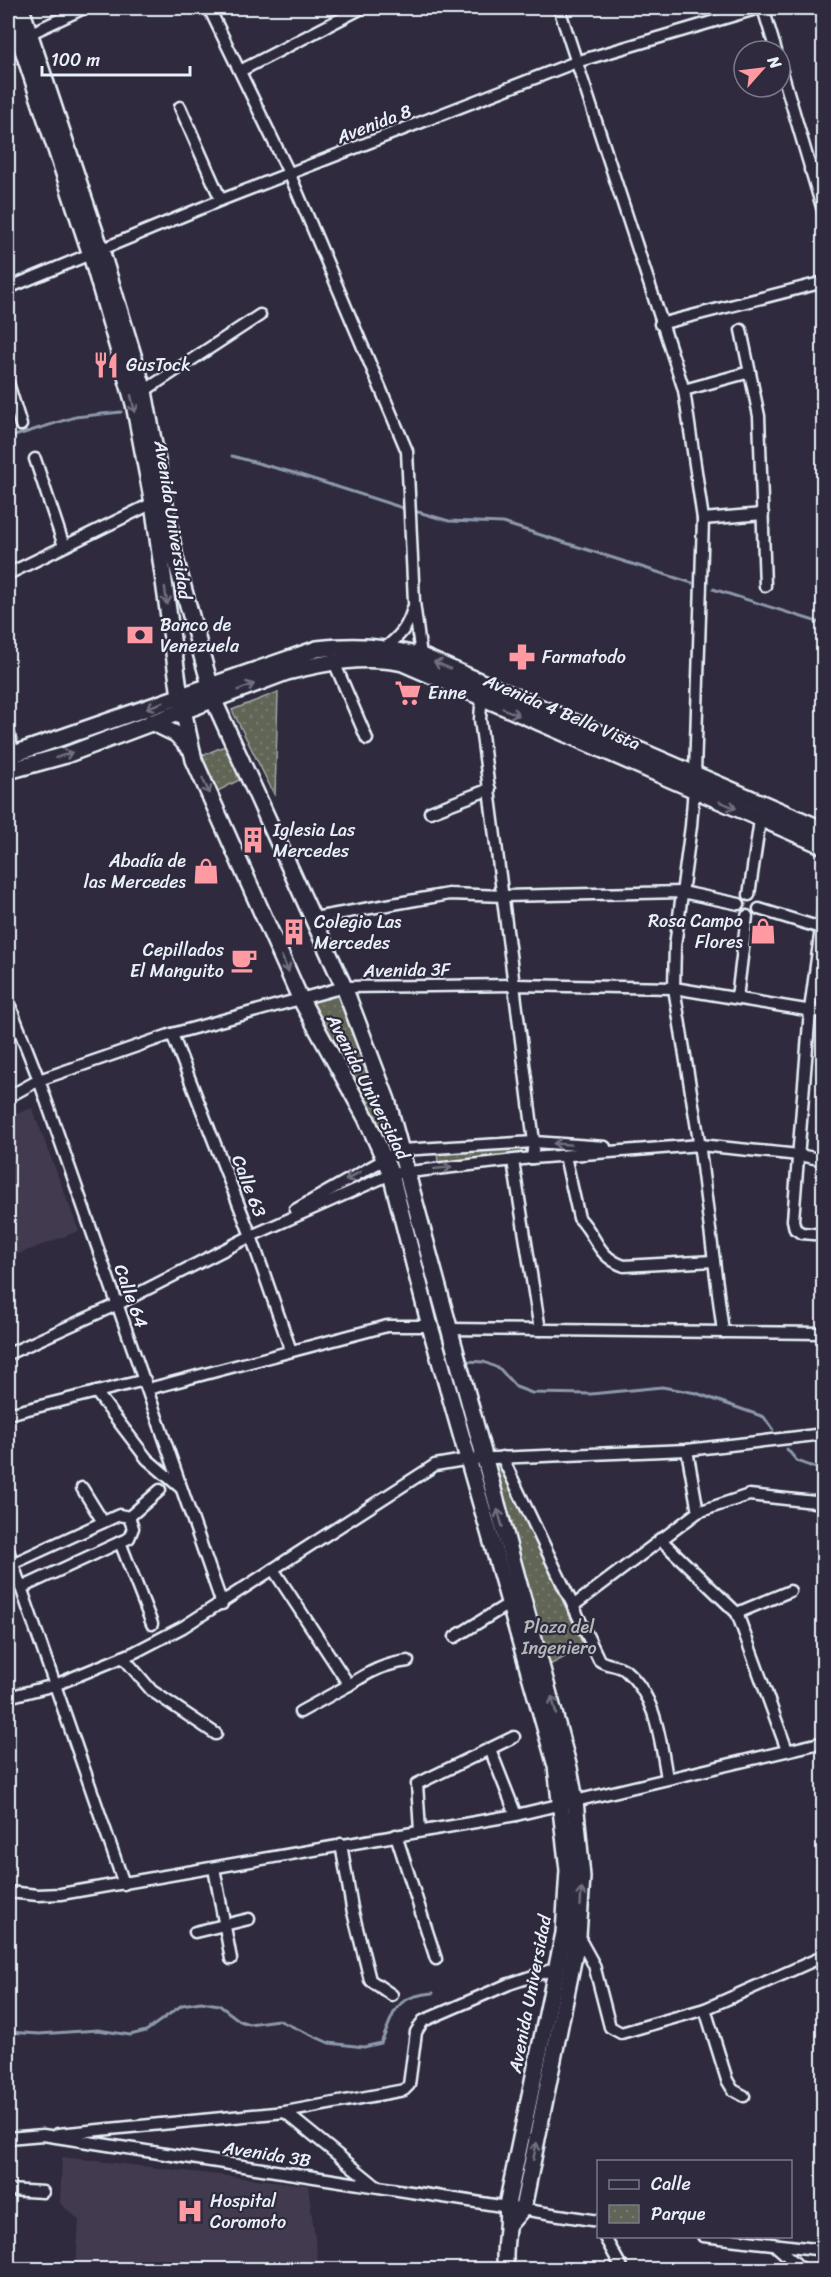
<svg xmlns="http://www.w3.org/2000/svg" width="831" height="2277" viewBox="0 0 831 2277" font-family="Sriracha,sans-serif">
<defs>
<pattern id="park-dots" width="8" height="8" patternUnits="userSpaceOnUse" patternTransform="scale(1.5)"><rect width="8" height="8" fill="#616557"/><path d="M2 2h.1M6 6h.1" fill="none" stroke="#787c70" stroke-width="1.8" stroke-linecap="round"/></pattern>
</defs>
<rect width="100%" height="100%" fill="#2f2a3d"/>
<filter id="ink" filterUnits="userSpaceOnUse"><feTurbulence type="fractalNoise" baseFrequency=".0167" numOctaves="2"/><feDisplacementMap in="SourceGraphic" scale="12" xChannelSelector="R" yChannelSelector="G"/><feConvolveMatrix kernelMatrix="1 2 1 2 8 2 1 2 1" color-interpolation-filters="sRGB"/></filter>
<g filter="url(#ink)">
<!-- built -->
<g fill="#433a4f">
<path d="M32 1108 79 1231 8 1258V1117Z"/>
<path d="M62 2157 308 2185 319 2269H76L79 2220 60 2203Z"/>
</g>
<!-- park -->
<g fill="url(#park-dots)" stroke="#a4aba8" stroke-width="1.5">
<path d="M278 692 275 796 232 710Z"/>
<path d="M227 745 243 778 216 792 201 756Z"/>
<path d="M344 987 394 1137 386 1144 300 998Z"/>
<path d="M521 1148 522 1156 438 1164 437 1151Z"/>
<path d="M500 1466 584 1647 548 1666 492 1469Z"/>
</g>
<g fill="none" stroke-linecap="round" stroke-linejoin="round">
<!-- stream -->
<g stroke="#8d98ac" stroke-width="3">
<path d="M8 438 75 417 121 412"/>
<path d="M232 456 294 473 403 508"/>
<path d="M418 512 449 521 503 523 692 583"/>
<path d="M713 589 824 624"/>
<path d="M465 1361 484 1362 500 1369 516 1387 532 1393 591 1394 662 1387 696 1393 764 1417 773 1430"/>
<path d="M787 1449 797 1461 824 1471"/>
<path d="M8 2032 39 2034 98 2030 130 2035 146 2031 182 2005 201 2002 219 2005 240 2021 249 2024 278 2020 329 2043 364 2047 381 2043C396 2010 393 1997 433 1993"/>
</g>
<!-- street casing -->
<g stroke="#e8f1f8" stroke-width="15">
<g id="street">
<path d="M209 8 290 175 407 451 414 602 421 656"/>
<path d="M559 8 684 390 703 519 695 774 691 826 675 946 674 988 698 1135 723 1332"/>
<path d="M763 8 776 51"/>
<path d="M8 44 84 8"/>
<path d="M780 65 824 214"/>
<path d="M240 71 362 8"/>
<path d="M180 107 221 200"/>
<path d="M810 170 824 167"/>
<path d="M8 288 221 200 576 62 759 8"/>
<path d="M660 324 824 282"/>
<path d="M741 330 759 416 765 586"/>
<path d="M8 383 21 425"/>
<path d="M684 390 750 372"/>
<path d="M144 391 260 315"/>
<path d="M35 459 64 546"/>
<path d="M703 519 763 514"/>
<path d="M8 574 153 503"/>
<path d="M385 648C400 636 408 627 413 608"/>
<path d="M334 662 367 739"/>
<path d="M482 693 480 719 534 1142 532 1158"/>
<path d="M8 731 15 759"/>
<path d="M430 812 490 789"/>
<path d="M749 895 761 813"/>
<path d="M824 906 810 1010 793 1220 795 1229 802 1233 824 1235"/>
<path d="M759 909 821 928"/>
<path d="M314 918 449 894 504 896 682 892 739 904"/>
<path d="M737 998 747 916"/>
<path d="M8 1001 39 1080 222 1604"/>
<path d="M172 1034 251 1236 291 1351"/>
<path d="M8 1097 39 1080 172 1034 344 987 515 985 674 988 824 1013"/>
<path d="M565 1156 579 1218C597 1236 596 1256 624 1266L714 1261"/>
<path d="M513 1161 540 1330"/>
<path d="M295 1210 401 1150 534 1142 605 1147"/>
<path d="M448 1329 824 1333"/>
<path d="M8 1354 116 1305 251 1236 391 1174 532 1158 700 1145 799 1155 824 1160"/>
<path d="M148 1389 387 1326H430"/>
<path d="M96 1392 147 1459 181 1488"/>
<path d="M8 1414 145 1380"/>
<path d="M687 1450 698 1512"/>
<path d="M502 1457 599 1660C606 1666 617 1664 625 1670 657 1697 660 1740 667 1778"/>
<path d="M82 1488 103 1522"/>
<path d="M129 1517 160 1490"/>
<path d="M660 1539 737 1613 787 1750"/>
<path d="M120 1542 152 1624"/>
<path d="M8 1550 55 1685 135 1652 183 1627 435 1465 470 1459 687 1450 824 1434"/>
<path d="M12 1564 119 1515 129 1517 133 1528 129 1538 21 1588"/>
<path d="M273 1569 349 1685C369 1672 384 1664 408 1661"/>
<path d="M573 1606 698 1512 749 1495 824 1503"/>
<path d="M737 1613 790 1591"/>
<path d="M455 1637 510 1603"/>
<path d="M123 1657 152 1691 216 1734"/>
<path d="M8 1697 55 1685 124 1884"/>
<path d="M300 1712 349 1685"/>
<path d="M490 1749 516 1815"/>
<path d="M420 1831 417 1784 514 1737"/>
<path d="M396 1835 436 1959"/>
<path d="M341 1844 352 1908 370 1980 392 1995"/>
<path d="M214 1868 231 1959"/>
<path d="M8 1892 38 1895 61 1894 516 1815 824 1742"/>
<path d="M195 1932 249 1919"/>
<path d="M578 1936 594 1965 610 2027 621 2033 705 2009 824 1956"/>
<path d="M705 2009 727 2080 733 2090 744 2096"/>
<path d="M285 2112 404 2090 409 2085 416 2032 423 2021 509 1984 557 1968"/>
<path d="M58 2134 285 2112 376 2186"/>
<path d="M8 2138 43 2135 598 2221"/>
<path d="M8 2190 43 2192"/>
<path d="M604 2236 623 2270"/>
<path d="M703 2236 824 2250"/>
<path d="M776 2246 803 2270"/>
</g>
</g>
<!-- secondary casing -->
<g stroke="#e8f1f8" stroke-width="20">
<g id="secondary">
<path d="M9 8 91 255 134 404 153 503 180 696 194 760 300 998 366 1118 391 1174 430 1326 556 1766 568 1870 564 1933 507 2205C510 2227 502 2249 506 2270"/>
<path d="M21 8 101 250 144 391 175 558 215 703 344 987 387 1100 569 1768 575 1800 582 1877 578 1936 523 2208 510 2223"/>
<path d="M151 722 176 734 192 751"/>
<path d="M8 756 317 649C358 644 381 647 421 656L824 830"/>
<path d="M8 771 66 755 287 672C326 662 364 655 403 663L824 846"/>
</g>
</g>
<!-- street -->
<use href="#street" stroke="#2f2a3d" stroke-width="10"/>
<!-- secondary -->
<use href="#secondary" stroke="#2f2a3d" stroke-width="15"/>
</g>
<!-- one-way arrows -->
<defs><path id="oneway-shaft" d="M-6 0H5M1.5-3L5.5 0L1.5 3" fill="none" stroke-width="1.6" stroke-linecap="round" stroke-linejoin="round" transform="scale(1.5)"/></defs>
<g stroke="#70707e">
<use href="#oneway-shaft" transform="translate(133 404) rotate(77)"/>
<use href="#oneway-shaft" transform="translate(166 596) rotate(82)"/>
<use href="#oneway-shaft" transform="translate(442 665) rotate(-157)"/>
<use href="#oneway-shaft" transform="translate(246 687) rotate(-21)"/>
<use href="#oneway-shaft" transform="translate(155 705) rotate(160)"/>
<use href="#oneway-shaft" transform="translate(511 712) rotate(23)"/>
<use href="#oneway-shaft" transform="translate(64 755) rotate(-19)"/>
<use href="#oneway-shaft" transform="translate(206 786) rotate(66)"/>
<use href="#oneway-shaft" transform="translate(728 805) rotate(23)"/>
<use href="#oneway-shaft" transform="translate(285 964) rotate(66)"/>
<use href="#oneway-shaft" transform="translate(562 1144) rotate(-176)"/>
<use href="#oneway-shaft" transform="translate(443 1168) rotate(-6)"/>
<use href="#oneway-shaft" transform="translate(353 1176) rotate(149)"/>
<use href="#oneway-shaft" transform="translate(500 1518) rotate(-106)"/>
<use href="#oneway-shaft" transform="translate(554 1705) rotate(-105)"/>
<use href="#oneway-shaft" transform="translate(581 1897) rotate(-87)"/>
<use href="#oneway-shaft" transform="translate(535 2151) rotate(-78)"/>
</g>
</g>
<!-- icons -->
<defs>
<g id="restaurant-bare" transform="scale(2.07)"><path d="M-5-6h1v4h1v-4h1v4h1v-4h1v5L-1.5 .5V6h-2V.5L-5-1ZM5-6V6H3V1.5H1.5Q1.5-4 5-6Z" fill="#ff9aa2" stroke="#2f2a3d" stroke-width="2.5" paint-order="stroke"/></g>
<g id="bank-bare" transform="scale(2.07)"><path d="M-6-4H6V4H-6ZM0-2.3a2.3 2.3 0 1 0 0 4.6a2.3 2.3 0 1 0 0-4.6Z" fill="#ff9aa2" stroke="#2f2a3d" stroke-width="2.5" paint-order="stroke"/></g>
<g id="pharmacy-bare" transform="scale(2.07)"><path d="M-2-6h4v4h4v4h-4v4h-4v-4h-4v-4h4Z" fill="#ff9aa2" stroke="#2f2a3d" stroke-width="2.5" paint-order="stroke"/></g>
<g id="supermarket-bare" transform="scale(2.07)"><path d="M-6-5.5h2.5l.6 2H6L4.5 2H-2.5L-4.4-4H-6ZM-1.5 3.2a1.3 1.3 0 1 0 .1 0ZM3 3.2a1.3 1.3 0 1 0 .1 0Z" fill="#ff9aa2" stroke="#2f2a3d" stroke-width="2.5" paint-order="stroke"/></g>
<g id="building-bare" transform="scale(2.07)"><path d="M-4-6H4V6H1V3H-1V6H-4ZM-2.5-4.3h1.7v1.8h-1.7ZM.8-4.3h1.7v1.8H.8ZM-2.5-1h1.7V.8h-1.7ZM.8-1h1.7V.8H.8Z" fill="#ff9aa2" stroke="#2f2a3d" stroke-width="2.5" paint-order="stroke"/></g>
<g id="shop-bare" transform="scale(2.07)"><path d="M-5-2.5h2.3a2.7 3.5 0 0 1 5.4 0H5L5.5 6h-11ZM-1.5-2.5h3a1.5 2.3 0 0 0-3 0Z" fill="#ff9aa2" stroke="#2f2a3d" stroke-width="2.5" paint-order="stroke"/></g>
<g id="cafe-bare" transform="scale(2.07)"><path d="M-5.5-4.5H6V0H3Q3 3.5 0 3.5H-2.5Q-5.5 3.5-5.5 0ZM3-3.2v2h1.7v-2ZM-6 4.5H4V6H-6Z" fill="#ff9aa2" stroke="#2f2a3d" stroke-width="2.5" paint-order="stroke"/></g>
<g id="hospital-bare" transform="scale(2.07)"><path d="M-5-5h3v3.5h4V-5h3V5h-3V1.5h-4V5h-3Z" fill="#ff9aa2" stroke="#2f2a3d" stroke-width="2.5" paint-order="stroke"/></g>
</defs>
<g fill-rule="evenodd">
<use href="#restaurant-bare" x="106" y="365"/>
<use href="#bank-bare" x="140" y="635"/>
<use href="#pharmacy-bare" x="522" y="657"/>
<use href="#supermarket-bare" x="408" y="693"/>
<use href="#building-bare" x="253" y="840"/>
<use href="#shop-bare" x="206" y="871"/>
<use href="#shop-bare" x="763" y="931"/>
<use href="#building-bare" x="294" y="932"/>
<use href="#cafe-bare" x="244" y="960"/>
<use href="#hospital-bare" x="190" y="2211"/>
</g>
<g text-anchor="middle" stroke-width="4.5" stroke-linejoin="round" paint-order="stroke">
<!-- street labels -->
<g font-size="18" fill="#e8f1f8" stroke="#2f2a3d">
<text transform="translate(374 124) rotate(-21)" y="6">Avenida 8</text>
<text transform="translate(173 520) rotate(81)" y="6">Avenida Universidad</text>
<text transform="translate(562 712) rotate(23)" y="6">Avenida 4 Bella Vista</text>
<text transform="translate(407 970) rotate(-1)" y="6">Avenida 3F</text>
<text transform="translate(368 1087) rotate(63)" y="6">Avenida Universidad</text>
<text transform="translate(249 1186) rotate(69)" y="6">Calle 63</text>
<text transform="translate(131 1296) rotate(70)" y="6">Calle 64</text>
<text transform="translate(530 1994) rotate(-79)" y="6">Avenida Universidad</text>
<text transform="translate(267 2154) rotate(9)" y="6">Avenida 3B</text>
</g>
<!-- poi labels -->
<g font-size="18" fill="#e8f1f8" stroke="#2f2a3d" text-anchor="start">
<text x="126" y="371">GusTock</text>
<text x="160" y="631">Banco de<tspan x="160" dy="21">Venezuela</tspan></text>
<text x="542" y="663">Farmatodo</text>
<text x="428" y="699">Enne</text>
<text x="273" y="836">Iglesia Las<tspan x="273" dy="21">Mercedes</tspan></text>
<text x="186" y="867" text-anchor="end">Abadía de<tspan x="186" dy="21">las Mercedes</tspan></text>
<text x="743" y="927" text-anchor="end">Rosa Campo<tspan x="743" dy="21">Flores</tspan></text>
<text x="314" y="928">Colegio Las<tspan x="314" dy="21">Mercedes</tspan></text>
<text x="224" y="956" text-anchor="end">Cepillados<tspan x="224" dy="21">El Manguito</tspan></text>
<text x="210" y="2207">Hospital<tspan x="210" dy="21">Coromoto</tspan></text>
</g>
<!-- park labels -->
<g font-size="18" fill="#b2b9b8" stroke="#2f2a3d">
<text x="559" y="1633">Plaza del<tspan x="559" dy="21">Ingeniero</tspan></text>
</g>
</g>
<!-- margin -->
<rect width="831" height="2277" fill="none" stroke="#2f2a3d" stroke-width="30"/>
<rect x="15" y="15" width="801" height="2247" fill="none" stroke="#e8f1f8" stroke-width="2" filter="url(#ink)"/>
<!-- legend -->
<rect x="597" y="2160" width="195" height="78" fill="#2f2a3d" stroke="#797a88" stroke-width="1.5"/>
<rect x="609" y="2180" width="30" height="9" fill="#2f2a3d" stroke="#797a88" stroke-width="1.5"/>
<text x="651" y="2190" font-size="18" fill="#e8f1f8">Calle</text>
<rect x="609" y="2205" width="30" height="18" fill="url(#park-dots)" stroke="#797a88" stroke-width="1.5"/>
<text x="651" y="2220" font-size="18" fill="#e8f1f8">Parque</text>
<!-- north arrow -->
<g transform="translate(762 69) rotate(62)"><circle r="28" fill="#2f2a3d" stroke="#797a88" stroke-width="1.5"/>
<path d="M0-4.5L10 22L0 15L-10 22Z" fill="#ff9aa2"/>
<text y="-9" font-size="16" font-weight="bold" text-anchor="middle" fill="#e8f1f8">N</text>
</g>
<!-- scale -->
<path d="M42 66v9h148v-9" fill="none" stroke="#e8f1f8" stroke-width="3"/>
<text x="51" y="66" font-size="18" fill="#e8f1f8" stroke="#2f2a3d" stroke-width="4.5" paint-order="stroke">100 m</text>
</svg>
